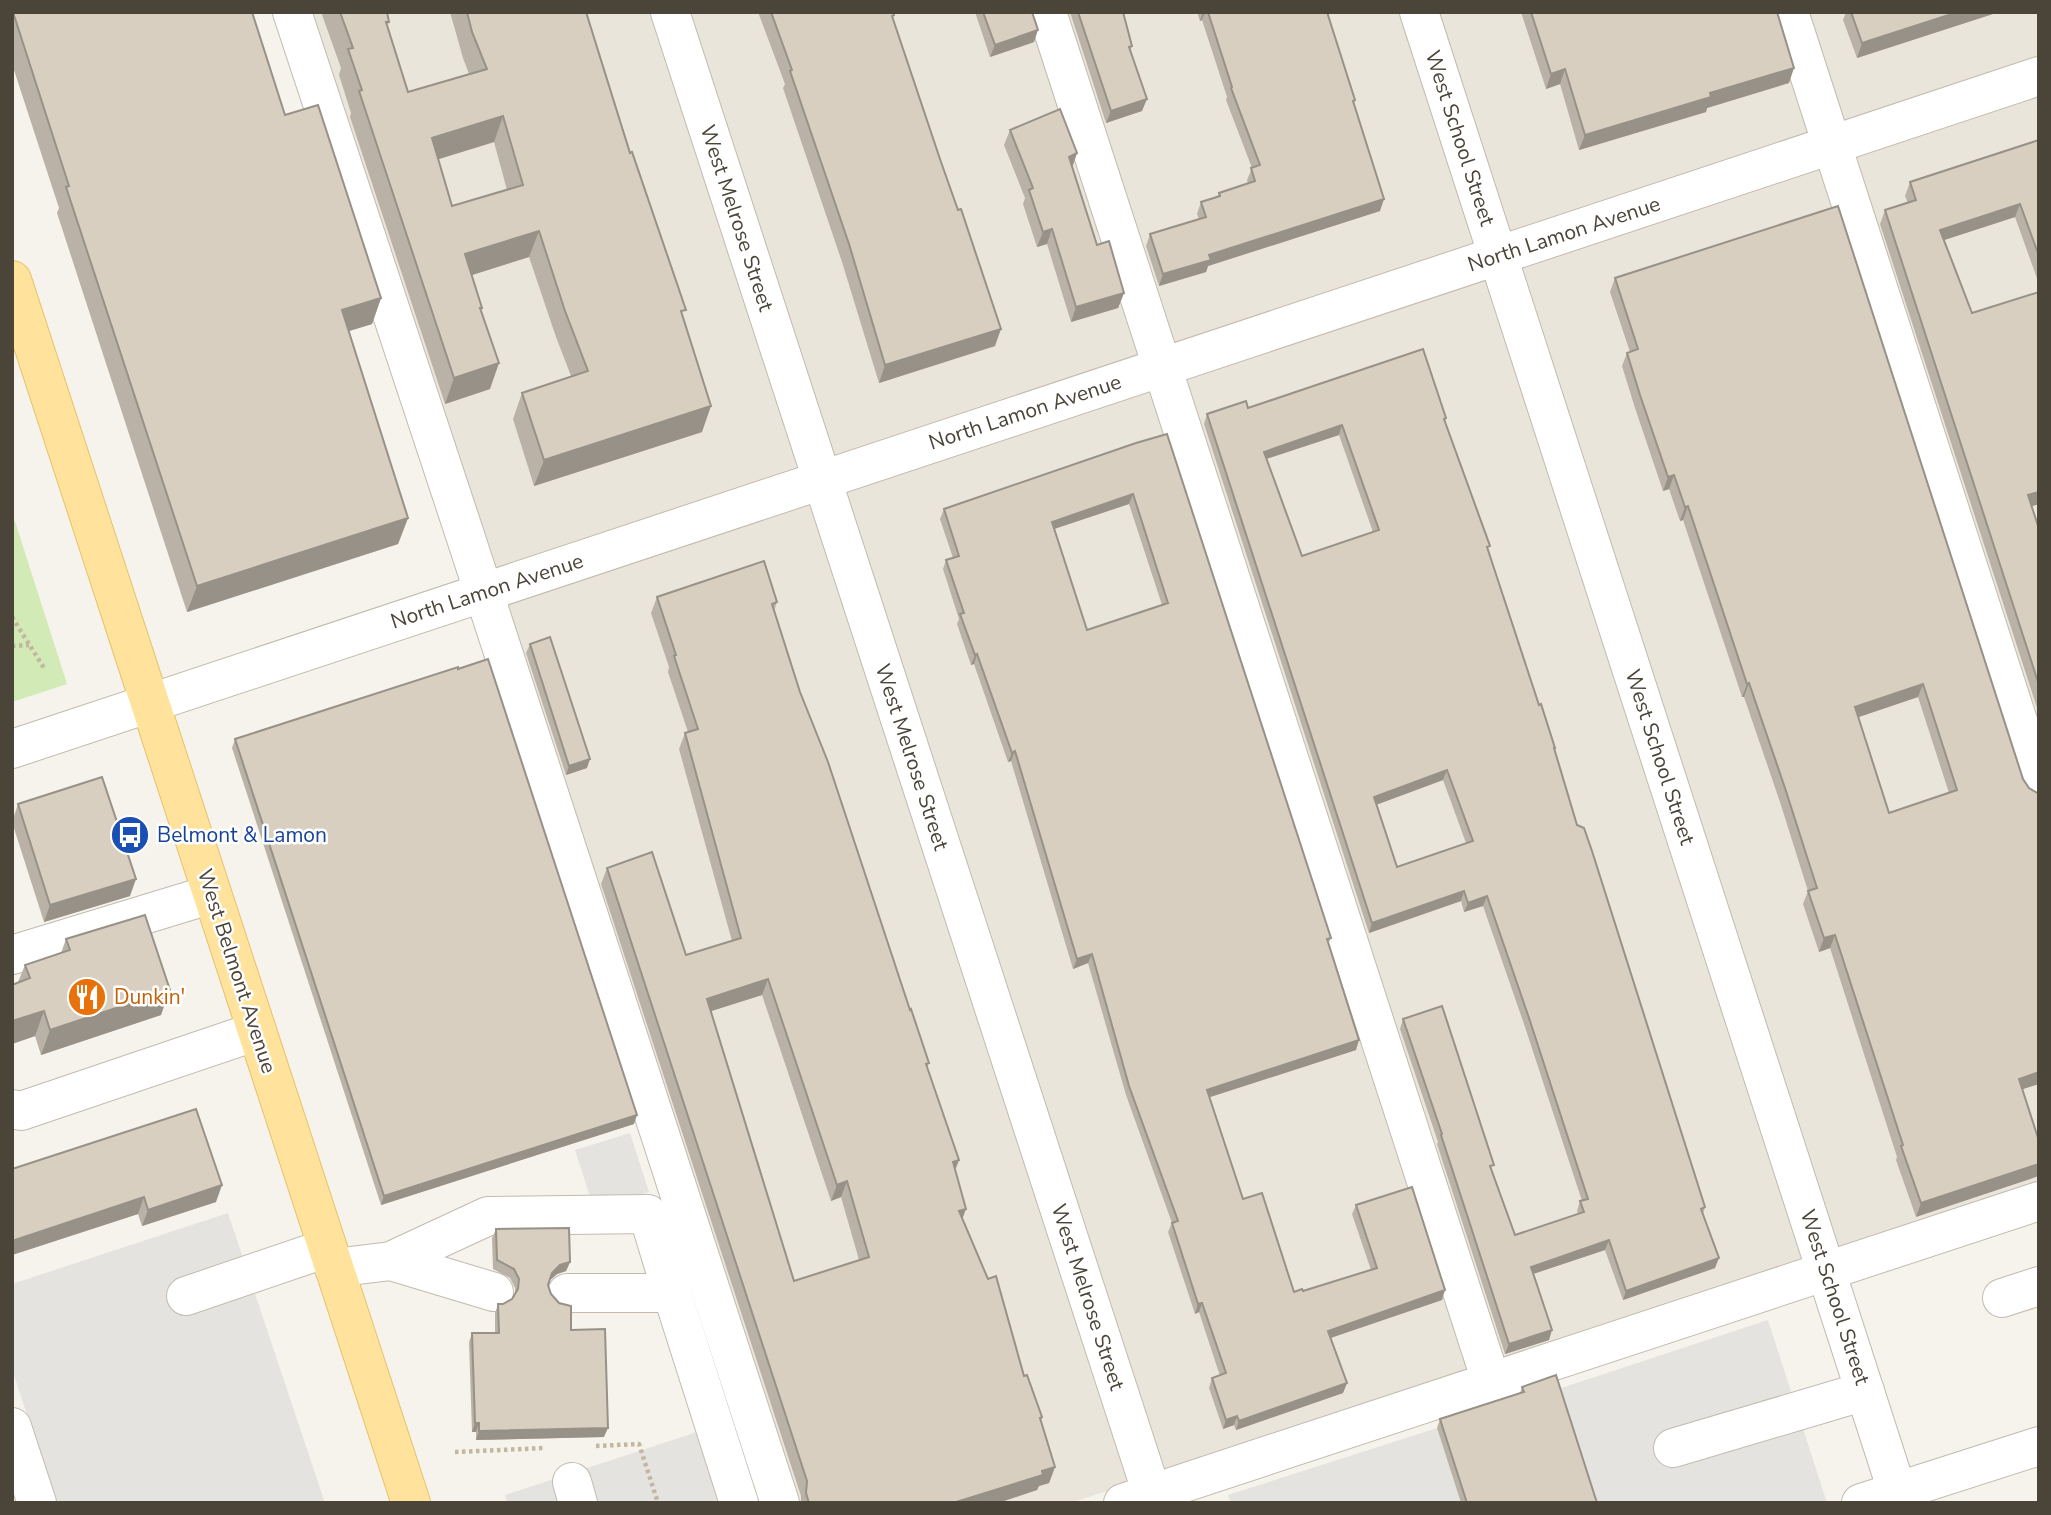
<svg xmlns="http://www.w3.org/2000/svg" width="2051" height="1515" viewBox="0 0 2051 1515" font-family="'Nunito Sans',sans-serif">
<rect width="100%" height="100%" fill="#f6f3ec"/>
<!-- residential -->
<path fill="#eae5da" d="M292 12H2039V1190L1070 1503H768Z"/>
<!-- green -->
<path fill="#d2eab5" d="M12 512 67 684 12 702Z"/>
<!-- parking -->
<g fill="#e5e3e0">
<path d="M630 1133 649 1192 594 1209 575 1150Z"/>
<path d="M228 1213 325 1503H56L12 1369V1284Z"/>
<path d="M1768 1320 1827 1503H1591L1555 1390Z"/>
<path d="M1437 1428 1461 1503H1231L1228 1495Z"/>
<path d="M703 1430 727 1503H507L505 1495Z"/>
</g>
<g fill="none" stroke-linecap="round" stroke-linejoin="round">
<!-- minor casing -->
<g stroke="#c2bbae" stroke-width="40">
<g id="minor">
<path d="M292 12 464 532 780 1503"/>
<path d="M670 12 1155 1503"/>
<path d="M1047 12 1491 1381"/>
<path d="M1419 12 1901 1503"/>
<path d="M1789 12 2039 786"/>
<path d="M12 749 2039 76"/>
<path d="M12 955 212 894"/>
<path d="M12 1109 21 1111 257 1031"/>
<path d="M391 1261 488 1216 648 1214 672 1293"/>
<path d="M334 1268 391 1261 494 1292"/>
<path d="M567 1293H672L739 1503"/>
<path d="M186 1296 327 1248"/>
<path d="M2002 1298 2039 1286"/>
<path d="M12 1427 37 1503"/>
<path d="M1673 1448 1865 1391"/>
<path d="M572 1482 578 1503"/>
<path d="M1123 1503 2039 1201"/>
<path d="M1861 1503 2039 1446"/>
</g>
</g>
<!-- major casing -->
<g stroke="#e6c16a" stroke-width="40">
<path id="major" d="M12 280 411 1503"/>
</g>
<!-- path -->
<g stroke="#c4b79f" stroke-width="4.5" stroke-dasharray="3.5 3.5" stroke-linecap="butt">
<path d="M12 617 44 668"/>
<path d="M12 646 29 645"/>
<path d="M596 1446 639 1444 658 1503"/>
<path d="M455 1452 545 1448"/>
</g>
<!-- minor -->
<use href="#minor" stroke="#fff" stroke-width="38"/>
<!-- major -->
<use href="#major" stroke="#ffe39c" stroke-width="38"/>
</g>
<!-- wall -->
<g fill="#bab2a6" fill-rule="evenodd">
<path d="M12 12H252L285 115 381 298 372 324 349 331 408 518 398 544 187 612 57 213 59 208 12 64Z"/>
<path d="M321 12H387L389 22 387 26 408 92 469 74 463 58 450 12H586L683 318 702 432 534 486 513 419 522 393 571 376 556 337 529 257 472 275 482 308 481 311 490 389 445 404 350 117 351 113 339 75 341 68ZM494 142 507 190 452 206 438 159Z"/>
<path d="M758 12H893L894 15 893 18 995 346 879 383 842 262 783 88 785 84Z"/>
<path d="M975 12H1032L1034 42 990 57Z"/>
<path d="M1070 12H1123L1132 46 1130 51 1142 111 1106 123Z"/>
<path d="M1197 12H1327L1355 100 1354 105 1380 211 1208 266 1206 272 1159 286 1146 246 1150 234 1199 219 1197 214 1201 202 1217 197 1219 193 1248 184 1247 180 1252 168 1226 100 1227 97 1202 20 1200 21Z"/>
<path d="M1521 12H1777L1789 83 1707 108 1706 112 1579 150 1560 84 1546 89Z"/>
<path d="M1846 12H1999L1857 58 1843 20Z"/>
<path d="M1010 130 1077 153 1072 167 1097 245 1124 293 1118 308 1071 322 1047 244 1037 247 1023 204 1025 198 1004 145Z"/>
<path d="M2039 140V284L2015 217 1944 240 1972 313 2039 292V504L2031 506 2039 529V714L1880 224 1885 210 1908 203 1905 196 1910 182Z"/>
<path d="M1838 206 2039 1084 2022 1089 1916 1217 1896 1160 1897 1157 1830 948 1819 952 1803 904 1808 891 1780 802 1744 697H1742L1683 520 1680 521 1669 489 1663 491 1635 408 1622 366 1627 353 1630 352 1610 292 1615 278ZM1918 697 1949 793 1889 813 1858 717Z"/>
<path d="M1248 408 1446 418 1445 421 1539 705 1555 748 1554 750 1577 825 1705 1207 1703 1214 1715 1268 1623 1300 1605 1250 1533 1274 1549 1340 1505 1354 1437 1144 1438 1142 1400 1029 1403 1019 1492 1170 1515 1235 1578 1214 1577 1211 1580 1201H1582L1525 1027 1483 906 1464 912 1461 901 1369 933 1204 424 1207 414ZM1339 435 1373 532 1302 556 1266 459ZM1443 780 1466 843 1397 867 1376 805Z"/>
<path d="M1136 443 1331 938 1328 944 1356 1050 1210 1097 1243 1199 1294 1292 1303 1291 1371 1270 1352 1214 1356 1205 1442 1300 1331 1338 1347 1383 1343 1393 1236 1430 1234 1425 1223 1429 1209 1388 1212 1378 1220 1376 1199 1312 1195 1314 1168 1232 1172 1223 1126 1095 1088 963 1073 969 1011 761 1008 762 974 664 971 665 957 624 959 619 943 569 946 560 953 558 940 519 944 509ZM1129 504 1162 605 1087 630 1054 529Z"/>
<path d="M657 597 777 602 774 611 800 692 929 1063 927 1067 955 1171 963 1219 1024 1376 1042 1417 1041 1421 1055 1467 1049 1483 1039 1486 1037 1490 998 1503H801V1496L601 884 607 868 686 955 732 941 679 749 685 733 688 732 668 672 669 667 651 613ZM762 995 831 1201 841 1197 859 1260 794 1281 711 1011Z"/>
<path d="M530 644 587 768 566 775 526 653Z"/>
<path d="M458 669 634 1124 381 1205 232 748 235 739Z"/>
<path d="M18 804 130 896 44 922 12 822Z"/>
<path d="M66 939 161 1015 41 1055 35 1036 12 1044V985L18 982 25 965 61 953Z"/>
<path d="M12 1169 216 1202 142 1226 138 1214 12 1255Z"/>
<path d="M496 1229 570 1262 566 1271 557 1274 550 1280 548 1285 551 1294 571 1330 604 1437 476 1440V1432H472L469 1342 472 1333H495V1313L498 1304H503L512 1299 515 1294V1288L510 1278 493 1269 492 1238Z"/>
<path d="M1522 1387 1597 1503H1461L1437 1428 1440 1419 1520 1393Z"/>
</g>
<!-- shaded-wall -->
<g fill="#979187">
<path d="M1203 12H1205L1202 20 1200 21Z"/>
<path d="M1958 12H1999L1857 58 1862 43Z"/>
<path d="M1038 30 1034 42 990 57 995 45Z"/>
<path d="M1794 68 1789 83 1707 108 1706 112 1579 150 1585 135 1710 93Z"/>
<path d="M1565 69 1560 84 1546 89 1551 74Z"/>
<path d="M1147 99 1142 111 1106 123 1111 111Z"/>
<path d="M503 116 494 142 423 164 432 138Z"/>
<path d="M1077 153 1072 168 1069 157Z"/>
<path d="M1384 199 1380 211 1208 266 1206 272 1159 286 1163 274 1209 255Z"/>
<path d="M2020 204 2015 217 1935 243 1940 230Z"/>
<path d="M1052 229 1047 244 1037 247 1043 232Z"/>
<path d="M539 231 529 257 456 280 465 254Z"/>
<path d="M1124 293 1118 308 1071 322 1076 307Z"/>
<path d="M381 298 372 324 333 336 342 310Z"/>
<path d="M1001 329 995 346 879 383 885 365Z"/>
<path d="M499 363 490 389 445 404 454 378Z"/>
<path d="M711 406 702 432 534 486 544 460Z"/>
<path d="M1342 425 1339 435 1260 461 1264 452Z"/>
<path d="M1674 475 1669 489 1663 491 1668 477Z"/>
<path d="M2039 492V504L2023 509 2028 495Z"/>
<path d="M1133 494 1129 504 1048 531 1052 522Z"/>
<path d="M1688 506 1683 520 1680 521 1685 507Z"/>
<path d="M408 518 398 544 187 612 197 586Z"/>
<path d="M977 654 974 664 971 665 975 655Z"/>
<path d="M1749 683 1744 697H1742L1747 684Z"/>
<path d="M1923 684 1918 697 1850 720 1855 707Z"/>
<path d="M1015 751 1011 761 1008 762 1012 753Z"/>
<path d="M590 759 587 768 566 775 569 766Z"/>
<path d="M1447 770 1443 780 1370 807 1374 797Z"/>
<path d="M136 879 130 896 44 922 50 905Z"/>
<path d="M1464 891 1461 901 1369 933 1372 923Z"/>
<path d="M1487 896 1483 906 1464 912 1468 903Z"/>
<path d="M1835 935 1830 948 1819 952 1824 938Z"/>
<path d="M1092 954 1088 963 1073 969 1077 959Z"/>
<path d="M768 979 762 995 702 1014 707 999Z"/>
<path d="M170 990 161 1015 41 1055 50 1030Z"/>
<path d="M44 1011 35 1036 12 1044V1021Z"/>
<path d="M1359 1040 1356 1050 1204 1099 1207 1090Z"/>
<path d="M2039 1072V1084L2014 1092 2019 1079Z"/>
<path d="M637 1115 634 1124 381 1205 384 1196Z"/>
<path d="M959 1160 953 1176V1162Z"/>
<path d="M2039 1164V1176L1916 1217 1921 1203Z"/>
<path d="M847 1181 841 1197 831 1201 837 1185Z"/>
<path d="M222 1185 216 1202 142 1226 148 1210Z"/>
<path d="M144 1197 138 1214 12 1255V1241Z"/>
<path d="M966 1209 960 1225 959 1211Z"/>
<path d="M1609 1240 1605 1250 1527 1276 1531 1267Z"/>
<path d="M1719 1258 1715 1268 1623 1300 1626 1291Z"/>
<path d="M570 1262 566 1271 557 1274 548 1282 552 1273 560 1265Z"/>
<path d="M1445 1290 1442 1300 1324 1340 1328 1331Z"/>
<path d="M1202 1303 1199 1312 1195 1314 1198 1304Z"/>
<path d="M1552 1330 1549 1340 1505 1354 1509 1344Z"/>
<path d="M1347 1383 1343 1393 1236 1430 1239 1421Z"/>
<path d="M1237 1416 1234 1425 1223 1429 1226 1420Z"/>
<path d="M475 1423H479L476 1432H472Z"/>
<path d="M608 1428 604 1437 476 1440 479 1431Z"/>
<path d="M1055 1467 1049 1483 1039 1486 1037 1490 998 1503H953Z"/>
</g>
<!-- building -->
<g fill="#d8cfc1" stroke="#979187" stroke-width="2" fill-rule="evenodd">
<path d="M13 12H252L285 115 318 105 381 298 342 310 408 518 197 586 66 187 69 186Z"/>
<path d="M340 12H387L389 22H386L408 92 487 69 472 32 467 12H586L630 153 632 152 686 310 681 311 711 406 544 460 522 393 588 371 565 311 539 231 465 254 482 308H480L499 363 454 378 359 91 362 90 348 49 353 48ZM503 116 523 185 452 206 432 138Z"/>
<path d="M771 12H893L894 15 892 16 941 162 958 210 961 209 1001 329 885 365 849 244 790 71 792 70Z"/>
<path d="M983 12H1032L1038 30 995 45Z"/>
<path d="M1078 12H1123L1132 46 1129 47 1147 99 1111 111Z"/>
<path d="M1208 12H1327L1355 100 1353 101 1384 199 1209 255 1211 260 1163 274 1150 234 1206 217 1201 202 1220 196 1219 193 1255 181 1251 168 1260 165 1231 88 1232 87Z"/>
<path d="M1531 12H1777L1794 68 1710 93 1711 97 1585 135 1565 69 1551 74Z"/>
<path d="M1851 12H1958L1862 43Z"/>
<path d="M1060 109 1077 153 1069 157 1097 245 1109 241 1124 293 1076 307 1052 229 1043 232 1029 190 1033 188 1010 130Z"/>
<path d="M2039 140V256L2020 204 1940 230 1972 313 2039 292V492L2028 495 2039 529V685L1885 210 1916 200 1910 182Z"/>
<path d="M1838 206 2023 779 2029 788 2039 794V1072L2019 1079 2039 1141V1164L1921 1203 1901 1146 1903 1145 1835 935 1824 938 1808 891 1817 888 1785 788 1749 683 1747 684 1688 506 1685 507 1674 475 1668 477 1640 395 1627 353 1638 349 1615 278ZM1923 684 1957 790 1889 813 1855 707Z"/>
<path d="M1423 349 1446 418 1444 419 1490 546 1487 547 1539 705 1541 704 1555 748H1554L1577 825 1584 828 1592 851 1705 1207 1701 1209 1719 1258 1626 1291 1609 1240 1531 1267 1552 1330 1509 1344 1441 1135 1442 1134 1403 1019 1442 1006 1494 1165 1490 1166 1515 1235 1584 1212 1580 1201 1588 1199 1529 1018 1487 896 1468 903 1464 891 1372 923 1207 414 1246 401 1248 408ZM1342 425 1379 530 1302 556 1264 452ZM1447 770 1473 841 1397 867 1374 797Z"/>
<path d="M1167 434 1331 938 1327 939 1359 1040 1207 1090 1243 1199 1262 1193 1294 1292 1302 1289 1303 1291 1377 1268 1356 1205 1412 1187 1445 1290 1328 1331 1347 1383 1239 1421 1237 1416 1226 1420 1212 1378 1226 1373 1202 1303 1198 1304 1172 1223 1178 1221 1129 1086 1092 954 1077 959 1015 751 1012 753 977 654 975 655 960 614 964 613 946 560 959 556 944 509 1136 443ZM1133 494 1168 603 1087 630 1052 522Z"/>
<path d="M764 561 777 602 772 604 800 692 828 762 910 1010 911 1009 929 1063 926 1064 959 1160 953 1162 966 1209 959 1211 988 1279 996 1276 1024 1376 1027 1375 1042 1417 1040 1418 1055 1467 1042 1471 1043 1475 953 1503H809L806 1493 807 1481 607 868 652 852 686 955 741 938 685 733 698 729 674 656 676 655 657 597ZM768 979 837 1185 847 1181 869 1257 794 1281 707 999Z"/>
<path d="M550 637 590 759 569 766 530 644Z"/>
<path d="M488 659 637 1115 384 1196 235 739 458 667V669Z"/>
<path d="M102 777 136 879 50 905 18 804Z"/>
<path d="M145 915 170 990 50 1030 44 1011 12 1021V985L30 978 25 965 70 950 66 939Z"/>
<path d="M196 1109 222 1185 148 1210 144 1197 12 1241V1169Z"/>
<path d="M569 1228 570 1262 560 1265 552 1273 548 1285 551 1294 559 1303 571 1306V1330L605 1329 608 1428 479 1431V1423H475L472 1333H499L498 1304H503L512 1299 518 1289 519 1279 514 1269 497 1260 496 1229Z"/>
<path d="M1556 1375 1597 1503H1467L1440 1419 1524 1392 1522 1387Z"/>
</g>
<!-- icons -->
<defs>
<g id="bus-disc" transform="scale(2.0125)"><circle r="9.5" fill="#1a4fb4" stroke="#fff"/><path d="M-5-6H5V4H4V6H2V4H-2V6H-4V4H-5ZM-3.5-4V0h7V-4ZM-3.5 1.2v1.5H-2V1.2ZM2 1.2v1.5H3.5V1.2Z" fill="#fff"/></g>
<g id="restaurant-disc" transform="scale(2.0125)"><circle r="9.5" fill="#e8710a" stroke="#fff"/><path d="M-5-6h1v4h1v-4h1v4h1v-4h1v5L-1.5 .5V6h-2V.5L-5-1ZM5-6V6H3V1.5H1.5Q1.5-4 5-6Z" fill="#fff"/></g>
</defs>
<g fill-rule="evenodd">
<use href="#bus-disc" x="130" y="835"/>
<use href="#restaurant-disc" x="87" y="997"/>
</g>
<g text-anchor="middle" stroke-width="5" stroke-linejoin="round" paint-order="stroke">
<!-- street labels -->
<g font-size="21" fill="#4b4439" stroke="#fff">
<text transform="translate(1460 138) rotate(72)" y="7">West School Street</text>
<text transform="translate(737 218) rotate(72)" y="7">West Melrose Street</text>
<text transform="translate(1564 234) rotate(-18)" y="7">North Lamon Avenue</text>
<text transform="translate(1025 412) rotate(-18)" y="7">North Lamon Avenue</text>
<text transform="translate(487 591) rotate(-18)" y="7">North Lamon Avenue</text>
<text transform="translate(912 757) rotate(72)" y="7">West Melrose Street</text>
<text transform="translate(1660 757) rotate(72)" y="7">West School Street</text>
<text transform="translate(237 971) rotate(72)" y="7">West Belmont Avenue</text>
<text transform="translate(1088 1297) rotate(72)" y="7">West Melrose Street</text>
<text transform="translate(1835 1297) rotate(72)" y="7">West School Street</text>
</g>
<!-- transit labels -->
<g font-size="21" fill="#164399" stroke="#fff" text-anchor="start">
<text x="157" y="842">Belmont &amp; Lamon</text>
</g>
<!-- food labels -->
<g font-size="21" fill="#c56008" stroke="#fff" text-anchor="start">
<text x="114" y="1004">Dunkin'</text>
</g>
</g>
<!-- border -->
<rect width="2051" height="1515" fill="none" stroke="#4b4439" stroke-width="28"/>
</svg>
